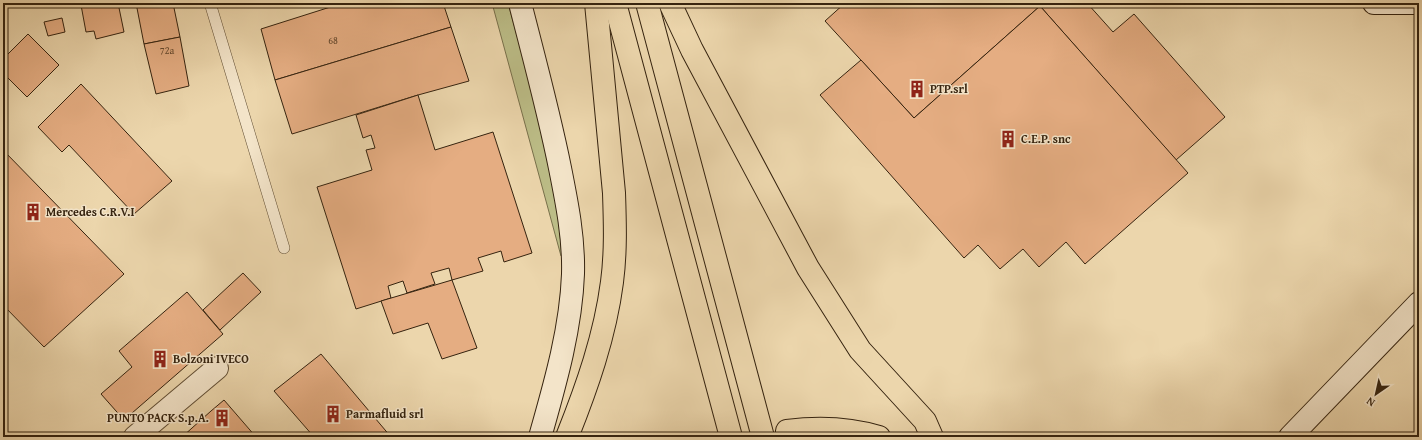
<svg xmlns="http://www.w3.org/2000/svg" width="1422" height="440" viewBox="0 0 1422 440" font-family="'Gentium Book Plus',serif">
<rect width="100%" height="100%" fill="#ecd6ac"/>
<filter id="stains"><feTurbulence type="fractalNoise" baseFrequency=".005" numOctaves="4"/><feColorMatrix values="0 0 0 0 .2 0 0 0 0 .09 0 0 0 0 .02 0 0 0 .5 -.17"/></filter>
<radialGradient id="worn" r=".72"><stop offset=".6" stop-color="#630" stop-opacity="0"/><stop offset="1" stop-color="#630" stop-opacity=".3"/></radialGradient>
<!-- green -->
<path fill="#bcbd87" stroke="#78704b" d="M492 3H508L535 101 557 202 562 256H561Z"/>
<!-- building -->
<g fill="#e5ad82" stroke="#35230f">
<path d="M88 3H118L124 32 96 39 94 31 86 32 81 5Z"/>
<path d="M136 3H173L180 37 144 44Z"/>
<path d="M343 3H443L451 27 275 80 261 29Z"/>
<path d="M845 3H1037L1040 6 914 118 825 21Z"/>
<path d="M1043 3H1087L1113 32 1134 14 1225 117 1176 160 1040 6Z"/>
<path d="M1040 6 1188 173 1085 264 1066 242 1039 267 1023 249 1000 269 978 245 964 258 820 95 861 60 914 118Z"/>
<path d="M62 18 65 32 48 36 44 22Z"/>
<path d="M451 27 469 81 418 95 292 134 275 80Z"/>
<path d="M28 34 59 65 27 97 3 73V59Z"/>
<path d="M180 37 189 86 156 94 144 44Z"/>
<path d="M81 84 172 181 134 214 69 145 62 152 38 127Z"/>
<path d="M418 95 435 150 493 132 532 253 504 262 501 251 478 258 483 271 452 280 449 268 431 273 435 284 407 293 403 281 388 286 391 298 356 309 317 187 372 170 366 150 375 148 371 135 363 138 356 115Z"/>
<path d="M3 150 124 274 44 347 3 305Z"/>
<path d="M243 273 261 292 220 330 203 310Z"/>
<path d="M452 280 477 348 442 359 428 323 393 334 381 301Z"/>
<path d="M187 292 223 334 124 420 101 394 132 367 119 351Z"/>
<path d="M321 354 391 437H314L274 391Z"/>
<path d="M224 400 256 437H182L211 411Z"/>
</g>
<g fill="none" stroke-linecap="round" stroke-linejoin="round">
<!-- service casing -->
<g stroke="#635036" stroke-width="12">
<path id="service" d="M210 3 284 248"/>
</g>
<!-- minor casing -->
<g stroke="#635036" stroke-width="24">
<path id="minor" d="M135 437 217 368"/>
</g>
<!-- secondary casing -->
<g stroke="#35230f" stroke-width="24">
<g id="secondary">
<path d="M520 3C534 58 549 113 560 168 567 203 574 238 573 274 571 329 555 384 540 437"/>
<path d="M1374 3H1419"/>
<path d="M1290 437 1419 303"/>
</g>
</g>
<!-- primary casing -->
<g stroke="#35230f" stroke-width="24">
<path id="primary" d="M787 431C817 427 849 428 879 437"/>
</g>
<!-- trunk casing -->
<g stroke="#35230f" stroke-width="24">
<g id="trunk">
<path d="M615 3 731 437"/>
<path d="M647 3 763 437"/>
<path d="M670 3 692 50 808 268 860 350 925 421 932 437"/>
<path d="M567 437C587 387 605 336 612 282 616 252 615 222 614 193L596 3"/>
</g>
</g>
<!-- service -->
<use href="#service" stroke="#f3e4c9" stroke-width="11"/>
<!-- minor -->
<use href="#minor" stroke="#f3e4c9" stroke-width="22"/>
<!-- secondary -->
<use href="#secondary" stroke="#f3e4c9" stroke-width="22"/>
<!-- primary -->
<use href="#primary" stroke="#ecd6ac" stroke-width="22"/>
<!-- trunk -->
<use href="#trunk" stroke="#ecd6ac" stroke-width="22"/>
</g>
<!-- icons -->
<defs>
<g id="building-bare" transform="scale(1.38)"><path d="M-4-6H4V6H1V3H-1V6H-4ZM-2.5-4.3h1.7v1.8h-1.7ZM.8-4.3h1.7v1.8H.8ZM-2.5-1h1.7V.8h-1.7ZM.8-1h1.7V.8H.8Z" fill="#8f2418" stroke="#f3e4c9" stroke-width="2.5" paint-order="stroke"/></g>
</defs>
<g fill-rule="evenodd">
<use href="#building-bare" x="917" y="89"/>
<use href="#building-bare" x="1008" y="139"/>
<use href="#building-bare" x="33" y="212"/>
<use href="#building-bare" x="160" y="359"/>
<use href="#building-bare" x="333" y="414"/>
<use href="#building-bare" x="222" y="418"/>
</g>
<g text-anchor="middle" stroke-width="3" stroke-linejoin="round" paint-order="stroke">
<!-- number labels -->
<g font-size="10" fill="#61462c">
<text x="333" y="44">68</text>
<text x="167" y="54">72a</text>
</g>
<!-- poi labels -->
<g font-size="12" font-weight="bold" fill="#35230f" stroke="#f3e4c9" text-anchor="start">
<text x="930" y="93">PTP.srl</text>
<text x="1021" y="143">C.E.P. snc</text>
<text x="46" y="216">Mercedes C.R.V.I</text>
<text x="173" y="363">Bolzoni IVECO</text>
<text x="346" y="418">Parmafluid srl</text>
<text x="209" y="422" text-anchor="end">PUNTO PACK S.p.A.</text>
</g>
</g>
<!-- margin -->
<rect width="1422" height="440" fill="none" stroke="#ecd6ac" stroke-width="16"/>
<rect x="4" y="4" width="1414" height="432" fill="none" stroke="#35230f" stroke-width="2"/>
<rect x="8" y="8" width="1406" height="424" fill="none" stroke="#35230f"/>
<!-- north arrow -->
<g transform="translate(1376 394) rotate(214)" stroke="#f3e4c9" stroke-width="3" paint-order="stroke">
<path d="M0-3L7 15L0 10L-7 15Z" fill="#35230f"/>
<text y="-6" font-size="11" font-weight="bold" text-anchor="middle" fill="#35230f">N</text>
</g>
<rect width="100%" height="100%" filter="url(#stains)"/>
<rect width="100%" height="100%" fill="url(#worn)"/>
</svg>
